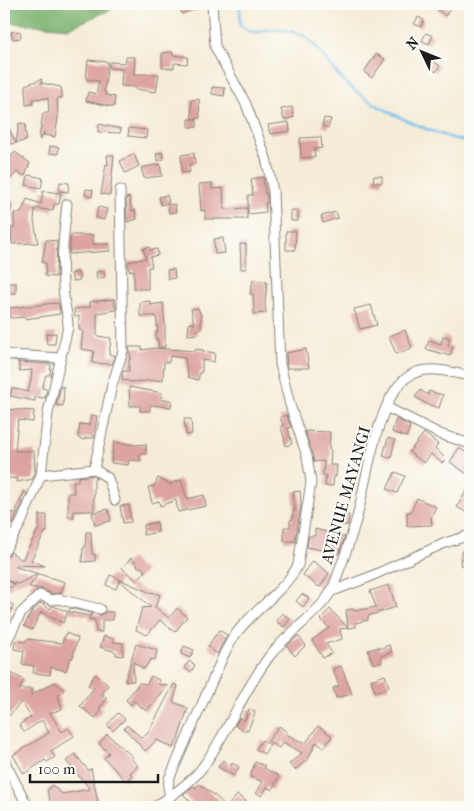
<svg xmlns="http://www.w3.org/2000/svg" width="474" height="811" viewBox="0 0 474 811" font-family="'IM FELL French Canon',serif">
<rect width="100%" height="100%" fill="#fdfcf7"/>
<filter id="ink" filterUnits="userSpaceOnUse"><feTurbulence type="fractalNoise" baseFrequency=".02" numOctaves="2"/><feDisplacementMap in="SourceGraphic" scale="10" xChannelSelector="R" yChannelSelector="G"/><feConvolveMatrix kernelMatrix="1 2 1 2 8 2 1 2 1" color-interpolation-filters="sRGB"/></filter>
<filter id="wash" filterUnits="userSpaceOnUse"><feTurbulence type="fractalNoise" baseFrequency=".0096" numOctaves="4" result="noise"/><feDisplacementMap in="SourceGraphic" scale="20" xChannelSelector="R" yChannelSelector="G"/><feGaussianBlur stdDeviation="1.12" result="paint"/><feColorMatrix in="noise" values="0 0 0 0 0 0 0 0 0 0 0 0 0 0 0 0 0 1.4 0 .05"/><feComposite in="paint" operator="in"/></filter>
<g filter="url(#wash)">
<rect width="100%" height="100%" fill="#f5ecd7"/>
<!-- forest -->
<path fill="#7cb26e" stroke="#4c6745" d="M4 4H116L110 10 69 28 4 22Z"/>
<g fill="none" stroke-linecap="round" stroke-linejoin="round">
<!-- stream -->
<path stroke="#71bfec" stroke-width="2.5" d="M240 4V25L247 30 257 33C269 26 290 30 302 35 315 41 330 67 341 78 368 107 432 134 470 143"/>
</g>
<g id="blocks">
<!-- building -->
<g fill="#dda3a0">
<path d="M178 4H195L196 9 182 14Z"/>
<path d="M441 4 450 9 445 16 437 9Z"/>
<path d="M418 17 424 20 421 27 414 24Z"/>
<path d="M20 31 21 38 13 39 11 32Z"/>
<path d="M426 33 433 36 429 44 422 41Z"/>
<path d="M173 52 172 55 188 57 187 64 174 63V68H162V53Z"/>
<path d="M376 54 385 59 372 78 364 72Z"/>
<path d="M126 57H135L134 74H159L156 92 135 89V87L121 86 122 69 109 68 110 62 125 63Z"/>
<path d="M88 60 108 62 104 92H106V95L115 97 114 107 86 101 88 92 96 94 99 81 86 79Z"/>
<path d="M432 60 440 66 436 72 427 65Z"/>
<path d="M42 79 41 83 61 87 62 93V98H57L58 118 55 137 44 135V132L41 140 39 139 43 113H49L48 98 33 99V104L26 105 25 85Z"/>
<path d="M212 87 225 88 224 96 212 94Z"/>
<path d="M199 99 200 118 192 119 191 100Z"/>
<path d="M292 107 294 117 284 120 281 109Z"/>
<path d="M4 118 16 143 4 145Z"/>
<path d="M324 118 331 119 328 128 322 126Z"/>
<rect x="189" y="119" width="8" height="8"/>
<path d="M289 122 290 131 270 134 268 125Z"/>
<path d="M19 123 26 124 25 130 27 140 16 143Z"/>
<path d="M99 124 121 129 120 133 98 132Z"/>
<path d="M129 128 147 130 146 138 128 136Z"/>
<path d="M321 137 322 148 314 149 315 157 301 158 300 138Z"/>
<path d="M50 146 59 147 58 154 49 153Z"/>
<path d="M15 152 30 163 25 176 17 172 8 182 4 181V165Z"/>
<path d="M162 152 164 159 158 161 156 154Z"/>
<path d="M194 153 195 164H189L190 172 182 173 181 155Z"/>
<path d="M134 154 139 166 125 173 120 161Z"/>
<path d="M107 155H114L110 195 101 194 106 164 108 165Z"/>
<path d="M160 164 162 176 144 178 141 168Z"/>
<path d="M28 175 43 178 41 188 26 185Z"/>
<path d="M374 176H382V183H373Z"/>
<path d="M263 177 265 194H267V203H265L266 212 248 214V195H253L251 179Z"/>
<path d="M60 182 69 183 68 192 59 191Z"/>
<path d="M212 183V189L223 188 224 209 247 208V219H205V210L201 211 199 184Z"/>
<path d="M86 189 93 190 92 197 85 195Z"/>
<path d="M43 191 61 193 59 204H54L53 211 35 208 34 221 38 243 12 244 11 228H14V213H21L27 199 41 204Z"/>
<path d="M167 195 169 203 161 205 159 197Z"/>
<path d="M129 197 132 211 135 210 137 219 127 222 126 198Z"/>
<path d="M175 204 176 212 169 213 168 205Z"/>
<path d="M98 207 107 209 104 220 96 218Z"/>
<path d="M291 210 298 211V221H291Z"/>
<path d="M336 212 338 218 323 223 321 216Z"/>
<path d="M286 231H296L295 250H286Z"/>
<path d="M71 235H93V244H110V251L69 254Z"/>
<path d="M223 238 225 253 215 254 214 239Z"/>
<path d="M46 240 57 241 56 277 45 276 46 263H42Z"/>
<path d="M240 244H246V269H241Z"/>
<path d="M149 247 150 250 157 249 158 255 150 257 152 267H148V289H134V270L129 271 128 262 146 258 143 249Z"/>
<path d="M174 269 175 278 168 279 167 270Z"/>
<path d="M104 271 105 277 97 279 96 272Z"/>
<path d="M78 272 80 280 73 281 71 274Z"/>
<path d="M253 280 267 282 265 304 266 313 254 314 253 294H250Z"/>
<rect x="8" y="283" width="8" height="10"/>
<path d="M114 299 116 310 97 313V336L111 338 109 355H115L112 364 92 363 94 351 81 349 83 331 79 330V316L75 317 74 309 90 307V302Z"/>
<path d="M150 301V305L163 303 165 326V347L159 348 158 339 156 340V332H158L156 316H140V302Z"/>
<path d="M56 303 59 304 60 314 25 319V317L10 318 9 308Z"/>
<path d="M371 305 377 325 360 329 354 309Z"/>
<path d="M198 308 201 316V329L196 330 197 334 188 335 189 323 194 324 191 309Z"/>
<path d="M405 330 412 348 396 354 389 336Z"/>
<path d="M56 333 55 344H47L46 334Z"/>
<path d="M443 336 450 338 448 346 453 347 450 356 426 349 429 340 441 344Z"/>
<path d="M129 347H142V350L155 348 195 351V349L203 350V351L215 353 214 362 202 360V372H200L198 380 188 377 185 358 170 356 169 362H164L163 380 129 382V381L122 380 123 371H129V359H131Z"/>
<path d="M306 349 309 368H287L286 353Z"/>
<path d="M17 362 51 364 50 375H46L42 388 47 389 45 398 35 397V401L10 396 12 388 28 392 31 380 32 370 19 371V362Z"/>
<path d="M61 386 64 387 63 406 56 405Z"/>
<path d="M129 387 162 393 161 400H172L171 407 150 405V411H140V406H130Z"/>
<path d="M420 390 428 395 429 391 443 395 439 408 427 404 415 397Z"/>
<path d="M4 409 34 411 33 422 18 420 15 451H34L35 472 33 479 17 482 18 479 4 477 6 426 4 425Z"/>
<path d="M91 415 97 416 94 438H85L84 440 78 438 80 424 89 425Z"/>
<path d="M287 415 291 427 288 428 292 444 286 446 281 426 283 425 280 417Z"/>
<path d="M184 419H191L192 434 186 435Z"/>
<path d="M396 419 410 426 406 437 392 432Z"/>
<path d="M305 431 330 432 329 450H331L330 465H337L336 477 334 476 333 486H325L326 475H323L324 461 314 462Z"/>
<path d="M424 433 438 444 435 448 446 459 442 463 431 454 424 463 409 452Z"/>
<path d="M388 438 395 440 391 458 383 456Z"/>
<path d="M114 442 136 445 146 444V454H140V461L129 460 128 465 111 463Z"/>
<path d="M459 448 470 455V476L450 462Z"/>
<path d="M395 472 405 476 397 493 387 489Z"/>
<path d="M92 475 97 479 94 478V511H74V517H68V493H74L73 481H78V477Z"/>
<path d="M158 478 171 485V483L181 480 187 499 204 495 206 506 178 512 176 500 160 506 159 501 152 503 148 487 154 486Z"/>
<path d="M470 485V515L457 507Z"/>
<path d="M25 491 27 493 19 512 16 510Z"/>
<path d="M300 491 301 505 295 541H284V527H290V520H292L293 511H295L293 492Z"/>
<path d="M417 498 436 507 431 517 432 525 407 526V512H411Z"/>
<path d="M129 505 131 522 123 523 120 506Z"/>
<path d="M108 509 111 521 95 525 92 513Z"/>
<path d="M4 512 18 513 13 524 4 523Z"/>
<path d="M39 515H47V532H45L31 560 45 566 16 565V567L65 582 61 593 52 594 43 589 29 587 38 574 18 584 8 581 15 585 4 590V558L7 557 11 552 22 560 39 528Z"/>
<path d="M342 515H349L348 525H341Z"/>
<path d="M157 522 158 532 143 535 144 525Z"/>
<path d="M315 529 345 537 339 554 307 547 309 536H315Z"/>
<path d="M86 532H91L92 554H95V561L82 562 83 548H85Z"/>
<path d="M462 551H468L470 566 460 565Z"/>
<path d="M131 558 137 564 138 567H141L145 571 137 581 122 568Z"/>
<path d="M313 561 329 573 321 586 319 587 303 575Z"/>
<path d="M110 575 120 579 116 589 106 585Z"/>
<path d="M121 580 151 593 152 592 160 595 155 607 169 618 177 608 187 617 175 632 160 620 147 635 136 630 142 608 151 607 120 581Z"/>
<path d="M389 585 396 607 368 616V620L355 623 356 627 348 628 346 610 353 609 354 611 376 607 370 591Z"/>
<path d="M302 594 309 598 303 607 296 601Z"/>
<path d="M4 599 14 606 4 620Z"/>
<path d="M41 603 50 609 52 606H54L68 612 63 623 41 612 32 630 24 626 32 611Z"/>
<path d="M70 608 91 613V616L92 613 101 615 105 612H113V620H102V632H96L95 620 89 619 90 616 69 612Z"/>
<path d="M330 609 348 628 340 629 342 639 326 644 332 653 323 658 312 640 329 628 320 619Z"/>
<path d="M282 613 290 619 284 627 276 621Z"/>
<path d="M219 630 227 635 217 654 208 646Z"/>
<path d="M66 633 78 638 72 659 70 658 66 671 51 667 50 675 33 673 34 666 22 664 24 651 14 649 15 641 25 642 27 639 62 643Z"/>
<path d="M104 636 114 639 113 642 123 643V656L116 655V652L100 647Z"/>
<path d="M298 636 306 645 295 656 287 646Z"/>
<path d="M136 644 157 650 155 660 151 659 144 669 133 662 134 681H125Z"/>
<path d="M389 645 392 652 381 656 382 662 373 664 368 650 379 647V649Z"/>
<path d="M184 646 194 650 190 658 181 654Z"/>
<path d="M189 661 195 665 191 672 184 668Z"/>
<path d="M341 666 352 694 336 698 333 688 339 686 333 669Z"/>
<path d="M4 669 24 680 19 689H31V695L55 682 64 690 58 696 62 709 50 713 62 732 68 728 74 736 51 751 55 757 47 762 45 760 24 774 13 755 49 733 42 720 24 732 19 725 31 717 21 702 9 716 4 712Z"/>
<path d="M95 674 108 685 102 694 107 699 99 708 102 710 95 718 80 706 94 688 88 685Z"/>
<path d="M385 675 389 687 375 692 371 680Z"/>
<path d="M151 676 159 680 158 684 168 686 146 711 134 701 131 705 126 700 139 683 147 684Z"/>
<path d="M174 684 178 686 173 702 188 708 178 739 173 748 157 740 145 751 124 728 127 725 142 738 148 733Z"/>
<path d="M249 709 255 712 254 715 248 730 246 729 245 732 235 725 239 718 245 720Z"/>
<path d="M118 713 125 719 113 731 107 725Z"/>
<path d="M279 726 287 732 286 734 305 744 318 726 332 736 324 748 316 742 308 759 295 770 289 764 302 753 283 742 279 748 268 741Z"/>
<path d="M107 734 133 757 131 758 138 766 130 773 132 775 126 781 104 758 109 753 99 744Z"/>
<path d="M262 740 270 745 264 754 256 749Z"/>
<path d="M75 754 89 771 91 768 99 807H86L85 804 69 807H52L47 791 52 785 62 794 90 789 66 761Z"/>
<path d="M223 760 231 766 232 763 239 767 234 776 218 767Z"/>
<path d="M255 762 265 766 264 768 279 776 272 790 267 787 262 796 256 793 263 782 250 777Z"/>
<path d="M199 784 213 794 227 807H196L183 794 194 786 196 788Z"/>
<path d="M237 795 246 801 244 807H227Z"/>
</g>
</g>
</g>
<g filter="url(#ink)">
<use href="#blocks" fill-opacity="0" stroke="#88847a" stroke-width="1"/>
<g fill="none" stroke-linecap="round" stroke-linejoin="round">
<!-- minor casing -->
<g stroke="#88847a" stroke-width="11">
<g id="minor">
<path d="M4 217 7 206"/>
<path d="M4 353 11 355 61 358"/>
<path d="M386 407 440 434 470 444"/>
<path d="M94 469 112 385 123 351 120 190"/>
<path d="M41 475 94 469 108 478 115 500"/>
<path d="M4 552 21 523 41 475 48 413 68 327C68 313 63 299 63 285 61 257 64 231 67 204"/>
<path d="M330 592 367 578 445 543 470 535"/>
<path d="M4 647 21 613 40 595 51 600 58 599 100 609"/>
<path d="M4 760 28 807"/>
<path d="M170 797 168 787 169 779 225 652C228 647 231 640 235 635 253 610 283 593 298 565L311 482 307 456 290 405 280 364 273 191 266 158 246 104 215 47 212 4"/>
<path d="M154 807C169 798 184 787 196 775 210 760 219 741 229 724 241 701 253 679 268 658 284 636 309 621 326 599 333 590 337 578 340 568 347 551 352 534 357 517 366 483 377 401 405 379 423 363 449 372 470 376"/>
</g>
</g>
<!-- minor -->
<use href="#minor" stroke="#fff" stroke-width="9"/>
</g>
</g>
<g text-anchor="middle" stroke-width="4" stroke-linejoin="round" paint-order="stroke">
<!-- street labels -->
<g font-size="16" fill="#1c1c1c" stroke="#fdfcf7">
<text transform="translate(345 495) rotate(-74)" y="6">AVENUE MAYANGI</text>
</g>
</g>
<!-- margin -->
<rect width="474" height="811" fill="none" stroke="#fdfcf7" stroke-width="20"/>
<!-- north arrow -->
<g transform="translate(422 52) rotate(313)" stroke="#fdfcf7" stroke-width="4" paint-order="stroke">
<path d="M0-4L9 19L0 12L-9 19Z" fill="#1c1c1c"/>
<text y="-8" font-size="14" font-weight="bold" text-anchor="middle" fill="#1c1c1c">N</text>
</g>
<!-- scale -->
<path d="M30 774v8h128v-8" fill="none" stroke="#1c1c1c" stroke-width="2.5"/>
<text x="38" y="774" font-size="15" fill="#1c1c1c" stroke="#fdfcf7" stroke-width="4" paint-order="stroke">100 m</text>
</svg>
